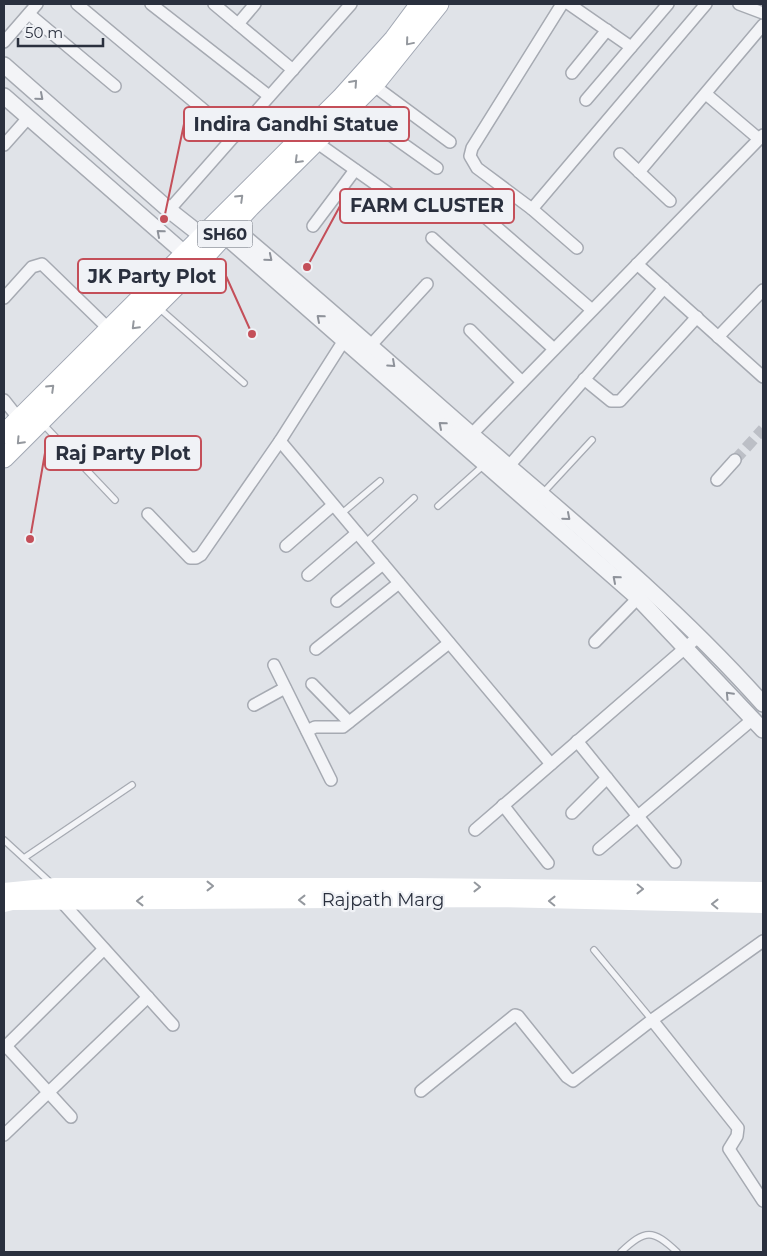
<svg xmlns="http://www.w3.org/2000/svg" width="767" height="1256" viewBox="0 0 767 1256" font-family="Montserrat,sans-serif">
<rect width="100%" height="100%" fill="#e0e3e8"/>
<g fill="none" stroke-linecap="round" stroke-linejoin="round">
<!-- minor-tunnel -->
<path stroke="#bcbfc6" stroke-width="11" stroke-dasharray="11 5.5" stroke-linecap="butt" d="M735 460 763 429"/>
<!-- service casing -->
<g stroke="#a6aab2" stroke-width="8">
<g id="service">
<path d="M159 308 244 383"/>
<path d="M43 424 115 500"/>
<path d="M542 494 592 440"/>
<path d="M438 506 485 464"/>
<path d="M341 514 380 481"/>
<path d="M365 543 414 498"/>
<path d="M4 840 52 884"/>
<path d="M24 858 132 785"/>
<path d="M594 950 652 1020"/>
<path d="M621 1252C645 1229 653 1229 677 1252"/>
</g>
</g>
<!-- minor casing -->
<g stroke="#a6aab2" stroke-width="14">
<g id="minor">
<path d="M77 4 235 136"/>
<path d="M151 4 269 96"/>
<path d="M214 4 293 70"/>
<path d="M562 4 472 148 470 156 477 168 532 209 577 248"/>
<path d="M569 4 631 47"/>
<path d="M739 4 763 13"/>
<path d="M29 14 115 86"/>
<path d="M238 24 255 4"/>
<path d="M4 42 37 4"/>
<path d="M572 73 607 30"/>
<path d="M373 85 450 142"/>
<path d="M706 94 759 139"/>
<path d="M586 100 668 4"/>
<path d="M351 107 437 168"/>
<path d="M316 142 415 212"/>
<path d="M4 145 28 118"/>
<path d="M620 154 670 201"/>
<path d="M639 172 763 25"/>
<path d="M463 198 592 310"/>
<path d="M532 209 706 4"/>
<path d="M169 210 351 4"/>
<path d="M313 226 355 170"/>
<path d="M432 238 554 349"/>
<path d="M637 264 763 377"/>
<path d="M4 298 32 267 42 264 110 330"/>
<path d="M470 330 522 382"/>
<path d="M718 337 763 290"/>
<path d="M371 345 427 284"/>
<path d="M584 379 611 401H620L697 317"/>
<path d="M4 400 19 419"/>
<path d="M466 440 763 135"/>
<path d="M280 441 551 764"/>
<path d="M509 466 664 288"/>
<path d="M717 480 735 460"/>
<path d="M148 514 190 558H196L201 555 280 441 348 334"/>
<path d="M286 546 333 505"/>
<path d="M308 575 357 533"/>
<path d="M337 601 383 564"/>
<path d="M595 642 638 598"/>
<path d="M316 649 399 583"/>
<path d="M274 665 331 780"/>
<path d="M312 684 349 722"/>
<path d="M254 705 285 688"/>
<path d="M307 731 315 727H343L449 643"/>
<path d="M577 741 675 862"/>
<path d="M503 805 548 863"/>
<path d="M572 813 607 778"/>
<path d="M475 830 699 636"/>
<path d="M599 849 753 719"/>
<path d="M61 901 173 1025"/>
<path d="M652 1020 738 1128 737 1136 729 1149 763 1201"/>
<path d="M6 1046 71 1117"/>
<path d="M4 1048 104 949"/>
<path d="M421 1091 515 1015 518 1016 567 1077 573 1081 652 1020 763 941"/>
<path d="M4 1135 148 997"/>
</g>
</g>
<!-- tertiary casing -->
<g stroke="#a6aab2" stroke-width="18">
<g id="tertiary">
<path d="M4 65 169 210 211 243"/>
<path d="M4 96 192 260"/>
<path d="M232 227C313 295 392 365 472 435 572 521 675 605 763 704"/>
<path d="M224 235 638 598 763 730"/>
</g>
</g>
<!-- primary casing -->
<g stroke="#a1a7b3" stroke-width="21">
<g id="primary">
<path d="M4 434 341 98 394 39 420 4"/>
<path d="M4 458 197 265 250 207 378 80 439 4"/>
</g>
</g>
<!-- service -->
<use href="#service" stroke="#f3f4f7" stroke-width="5.5"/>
<!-- minor -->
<use href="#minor" stroke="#f3f4f7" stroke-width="11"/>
<!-- tertiary -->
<use href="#tertiary" stroke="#f3f4f7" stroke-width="15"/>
<!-- secondary -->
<g stroke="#fff" stroke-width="16">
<path d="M4 891 55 886H413L763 890"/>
<path d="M4 904 12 902 501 899 763 905"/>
</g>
<!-- primary -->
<use href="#primary" stroke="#fff" stroke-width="19"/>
</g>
<!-- one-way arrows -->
<defs><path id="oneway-chevron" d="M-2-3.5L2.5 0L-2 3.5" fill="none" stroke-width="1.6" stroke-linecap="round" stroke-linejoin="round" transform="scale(1.25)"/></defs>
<g stroke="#94989e">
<use href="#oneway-chevron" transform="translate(409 42) rotate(130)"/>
<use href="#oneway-chevron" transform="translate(354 83) rotate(-48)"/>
<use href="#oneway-chevron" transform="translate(298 160) rotate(135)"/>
<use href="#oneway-chevron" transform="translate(240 198) rotate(-44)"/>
<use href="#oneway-chevron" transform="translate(135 326) rotate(135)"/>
<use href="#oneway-chevron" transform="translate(51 388) rotate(-44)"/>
<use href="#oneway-chevron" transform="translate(20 441) rotate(133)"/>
<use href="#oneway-chevron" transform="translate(210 886)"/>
<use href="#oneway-chevron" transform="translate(477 887) rotate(1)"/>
<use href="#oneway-chevron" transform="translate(640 889) rotate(1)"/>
<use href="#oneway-chevron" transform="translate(302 900) rotate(180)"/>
<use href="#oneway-chevron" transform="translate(140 901) rotate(180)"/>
<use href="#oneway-chevron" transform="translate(552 901) rotate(-179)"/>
<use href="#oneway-chevron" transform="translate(715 904) rotate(-179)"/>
</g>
<g stroke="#8e929a">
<use href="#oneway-chevron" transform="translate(40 97) rotate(41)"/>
<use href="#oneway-chevron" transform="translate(160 233) rotate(-139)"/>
<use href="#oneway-chevron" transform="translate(269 258) rotate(40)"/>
<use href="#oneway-chevron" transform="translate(320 318) rotate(-139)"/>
<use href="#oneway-chevron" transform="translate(392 364) rotate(42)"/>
<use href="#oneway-chevron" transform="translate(442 425) rotate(-139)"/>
<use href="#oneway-chevron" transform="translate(567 517) rotate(41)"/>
<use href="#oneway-chevron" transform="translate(616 579) rotate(-139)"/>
<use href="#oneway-chevron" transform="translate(729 695) rotate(-134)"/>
</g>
<g text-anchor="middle" stroke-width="4.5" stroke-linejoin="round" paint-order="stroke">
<!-- shield labels -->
<rect fill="#f0f2f6" stroke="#656a75" stroke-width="1" x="197.5" y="220.5" width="55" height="27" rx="4"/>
<g font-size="16" font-weight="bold" fill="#2a303e">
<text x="225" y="240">SH60</text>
</g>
<!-- street labels -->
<g font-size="18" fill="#2a303e" stroke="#f0f2f6">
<text x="383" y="906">Rajpath Marg</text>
</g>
</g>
<!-- callouts -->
<path fill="none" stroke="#c44f59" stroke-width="2" d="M164 219L184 124M307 267L340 206M252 334L226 276M30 539L45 453"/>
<g fill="#c44f59" stroke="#f0f2f6" stroke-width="2">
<circle cx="164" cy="219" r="5"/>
<circle cx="307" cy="267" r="5"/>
<circle cx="252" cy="334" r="5"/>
<circle cx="30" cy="539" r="5"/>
</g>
<g fill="#f0f2f6" stroke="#c44f59" stroke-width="2">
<rect x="184" y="107" width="225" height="34" rx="5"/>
<rect x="340" y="189" width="174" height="34" rx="5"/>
<rect x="78" y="259" width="148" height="34" rx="5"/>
<rect x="45" y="436" width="156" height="34" rx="5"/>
</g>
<g font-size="19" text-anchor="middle" font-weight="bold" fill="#2a303e">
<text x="296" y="131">Indira Gandhi Statue</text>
<text x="427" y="212">FARM CLUSTER</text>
<text x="152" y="283">JK Party Plot</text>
<text x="123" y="460">Raj Party Plot</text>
</g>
<!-- border -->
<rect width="767" height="1256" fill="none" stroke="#2a303e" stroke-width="10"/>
<!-- scale -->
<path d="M18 38v8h85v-8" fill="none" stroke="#2a303e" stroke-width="2.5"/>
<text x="25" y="38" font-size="15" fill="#2a303e" stroke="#f0f2f6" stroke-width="4" paint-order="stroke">50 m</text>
</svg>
